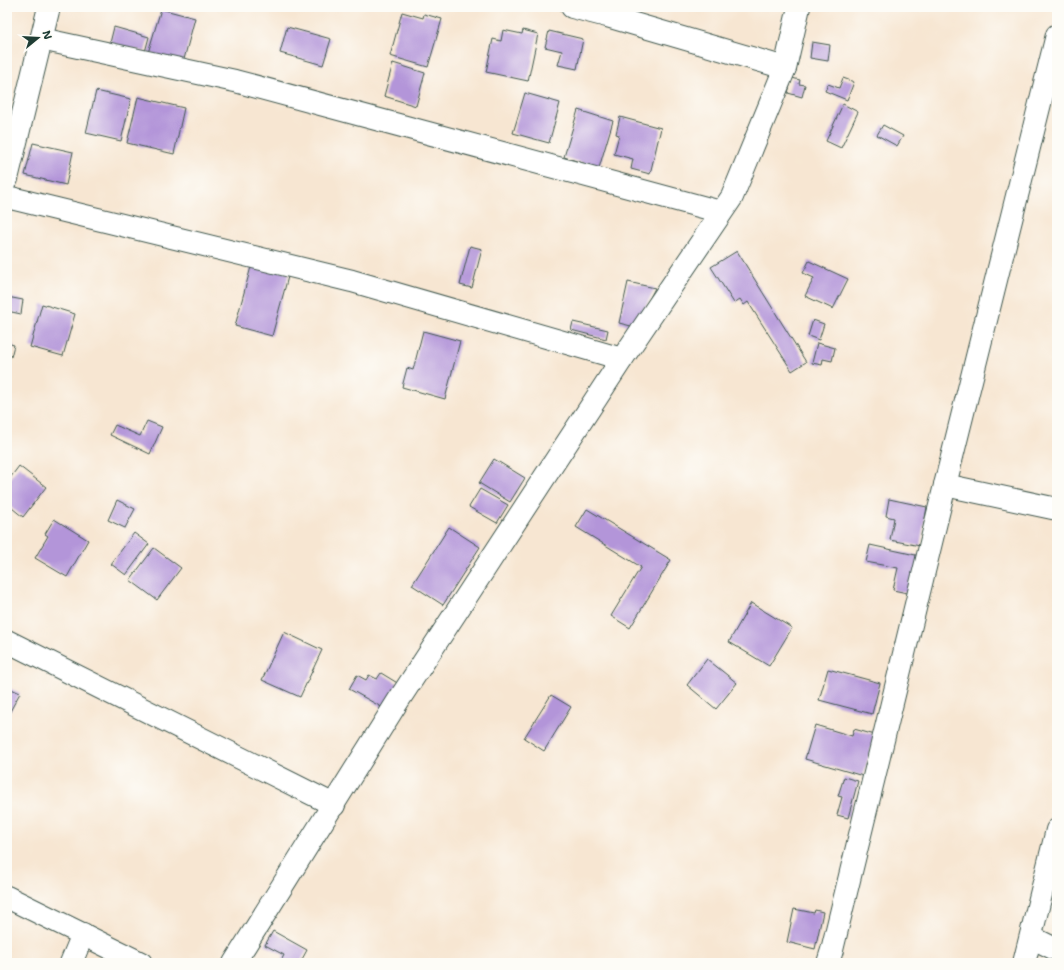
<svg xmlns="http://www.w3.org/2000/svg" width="1064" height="970" viewBox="0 0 1064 970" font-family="'Shantell Sans',sans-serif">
<rect width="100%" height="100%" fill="#fdfcf7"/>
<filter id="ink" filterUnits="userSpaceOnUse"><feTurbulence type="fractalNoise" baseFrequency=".025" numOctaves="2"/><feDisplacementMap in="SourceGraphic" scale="8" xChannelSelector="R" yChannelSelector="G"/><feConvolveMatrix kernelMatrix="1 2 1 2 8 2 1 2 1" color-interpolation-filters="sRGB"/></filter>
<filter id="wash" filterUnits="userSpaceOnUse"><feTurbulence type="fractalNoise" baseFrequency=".012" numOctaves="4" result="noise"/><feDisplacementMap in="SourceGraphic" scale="16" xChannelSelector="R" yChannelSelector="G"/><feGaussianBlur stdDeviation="0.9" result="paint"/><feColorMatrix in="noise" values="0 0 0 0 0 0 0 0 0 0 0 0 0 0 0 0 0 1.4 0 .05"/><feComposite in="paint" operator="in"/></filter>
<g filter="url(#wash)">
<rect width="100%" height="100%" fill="#f7e6d2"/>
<g id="blocks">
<!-- building -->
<g fill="#b395d9">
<path d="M161 9 195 18 183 63 148 53Z"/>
<path d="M402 12 423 18 424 14 442 19 428 67 390 56Z"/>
<path d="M114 27 149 37 145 52 110 43Z"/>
<path d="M287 27 331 39 323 65 280 53Z"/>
<path d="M503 30 522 34 523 30 538 34 528 81 486 72 493 39 501 41Z"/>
<path d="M549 31 583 39 577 69 558 65 562 51 545 47Z"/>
<path d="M812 42 830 45 828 61 810 58Z"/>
<path d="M393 63 425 73 416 106 384 96Z"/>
<path d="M792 78 800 80 799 84 805 85 802 97 788 93Z"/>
<path d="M843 78 854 82 847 100 825 91 828 84 839 88Z"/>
<path d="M96 91 131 99 121 141 86 133Z"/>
<path d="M525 93 560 103 549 143 513 133Z"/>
<path d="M138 97 184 108 174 154 127 143Z"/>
<path d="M843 104 858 112 841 148 826 141Z"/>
<path d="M578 110 613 121 599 168 564 157Z"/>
<path d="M620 117 661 128 650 174 631 169 633 159 614 154 619 135 616 134Z"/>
<path d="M883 125 903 136 897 146 877 135Z"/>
<path d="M33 143 73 152 66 185 25 175Z"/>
<path d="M470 246 482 249 472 288 460 285Z"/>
<path d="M737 251 806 362 792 371 748 302 744 305 740 299 734 303 711 267Z"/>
<path d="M809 261 848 279 833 309 805 296 814 278 803 273Z"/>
<path d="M252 263 289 273 272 336 235 326Z"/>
<path d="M628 282 655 288 635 327 619 323Z"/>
<path d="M7 297 23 300 21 314 7 311Z"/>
<path d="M42 304 75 314 63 356 30 347Z"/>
<path d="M813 320 824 324 819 340 808 336Z"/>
<path d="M573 322 608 330 606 339 571 330Z"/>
<path d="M423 331 460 341 445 399 402 387 407 368 413 370Z"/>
<path d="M7 343 14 345 11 357 7 356Z"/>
<path d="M817 343 835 348 832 361 823 359 822 365 812 363Z"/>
<path d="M147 421 162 427 150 454 110 435 115 425 140 436Z"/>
<path d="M494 459 525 478 510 502 479 483Z"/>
<path d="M19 466 46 487 23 517 7 504V482Z"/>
<path d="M480 489 508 505 497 523 469 507Z"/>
<path d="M889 499 927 507 920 546 890 540 894 518 886 516Z"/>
<path d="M117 500 135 509 125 528 108 520Z"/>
<path d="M587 509 671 560 630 628 611 616 641 567 576 527Z"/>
<path d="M54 519 88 540 67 577 35 558 48 536 45 534Z"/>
<path d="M449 527 480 547 443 605 412 585Z"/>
<path d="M134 533 149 544 126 575 111 564Z"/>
<path d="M870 545 920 556 912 594 893 590 898 568 866 562Z"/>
<path d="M154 548 181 568 157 600 130 580Z"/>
<path d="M751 603 792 628 769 666 729 642Z"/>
<path d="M284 632 322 650 300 697 262 680Z"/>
<path d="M707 659 737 683 716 709 687 685Z"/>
<path d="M828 669 880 683 872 714 819 700Z"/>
<path d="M381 673 399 684 385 709 349 689 357 675 366 680 369 675 377 679Z"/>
<path d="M7 687 20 693 7 717Z"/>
<path d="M551 695 571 707 544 751 524 738Z"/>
<path d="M815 725 852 736 854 729 875 735 863 776 805 759Z"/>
<path d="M844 777 858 781 848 818 837 815 842 797 838 796Z"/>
<path d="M794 909 814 913 815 910 823 912 815 949 787 942Z"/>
<path d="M273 931 307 950 300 963H280L284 955 265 945Z"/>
</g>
</g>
</g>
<g filter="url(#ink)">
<use href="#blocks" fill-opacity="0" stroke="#3f564c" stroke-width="1"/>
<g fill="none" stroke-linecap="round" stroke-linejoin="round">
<!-- minor casing -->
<g stroke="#3f564c" stroke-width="24">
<g id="minor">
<path d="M572 7 607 16 785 68"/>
<path d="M41 39 235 81 721 212"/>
<path d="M7 179 49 7"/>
<path d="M7 197 352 281 622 359"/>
<path d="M945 485 1057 509"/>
<path d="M7 641 334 805"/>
<path d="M7 897 141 963"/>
<path d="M1031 937 1057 950"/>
<path d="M71 963 83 934"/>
<path d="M234 963 398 701 622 359 732 197 785 68 799 7"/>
<path d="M828 963 832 950 945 485 1057 35"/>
<path d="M1024 963 1057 830"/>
</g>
</g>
<!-- minor -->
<use href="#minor" stroke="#fff" stroke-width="22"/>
</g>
</g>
<!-- margin -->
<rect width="1064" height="970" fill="none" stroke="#fdfcf7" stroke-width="24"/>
<!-- north arrow -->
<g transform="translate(38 38) rotate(72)" stroke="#fdfcf7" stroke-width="3" paint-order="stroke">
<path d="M0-3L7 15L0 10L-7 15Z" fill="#1f3d34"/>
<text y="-6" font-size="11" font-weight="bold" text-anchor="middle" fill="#1f3d34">N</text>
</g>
</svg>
